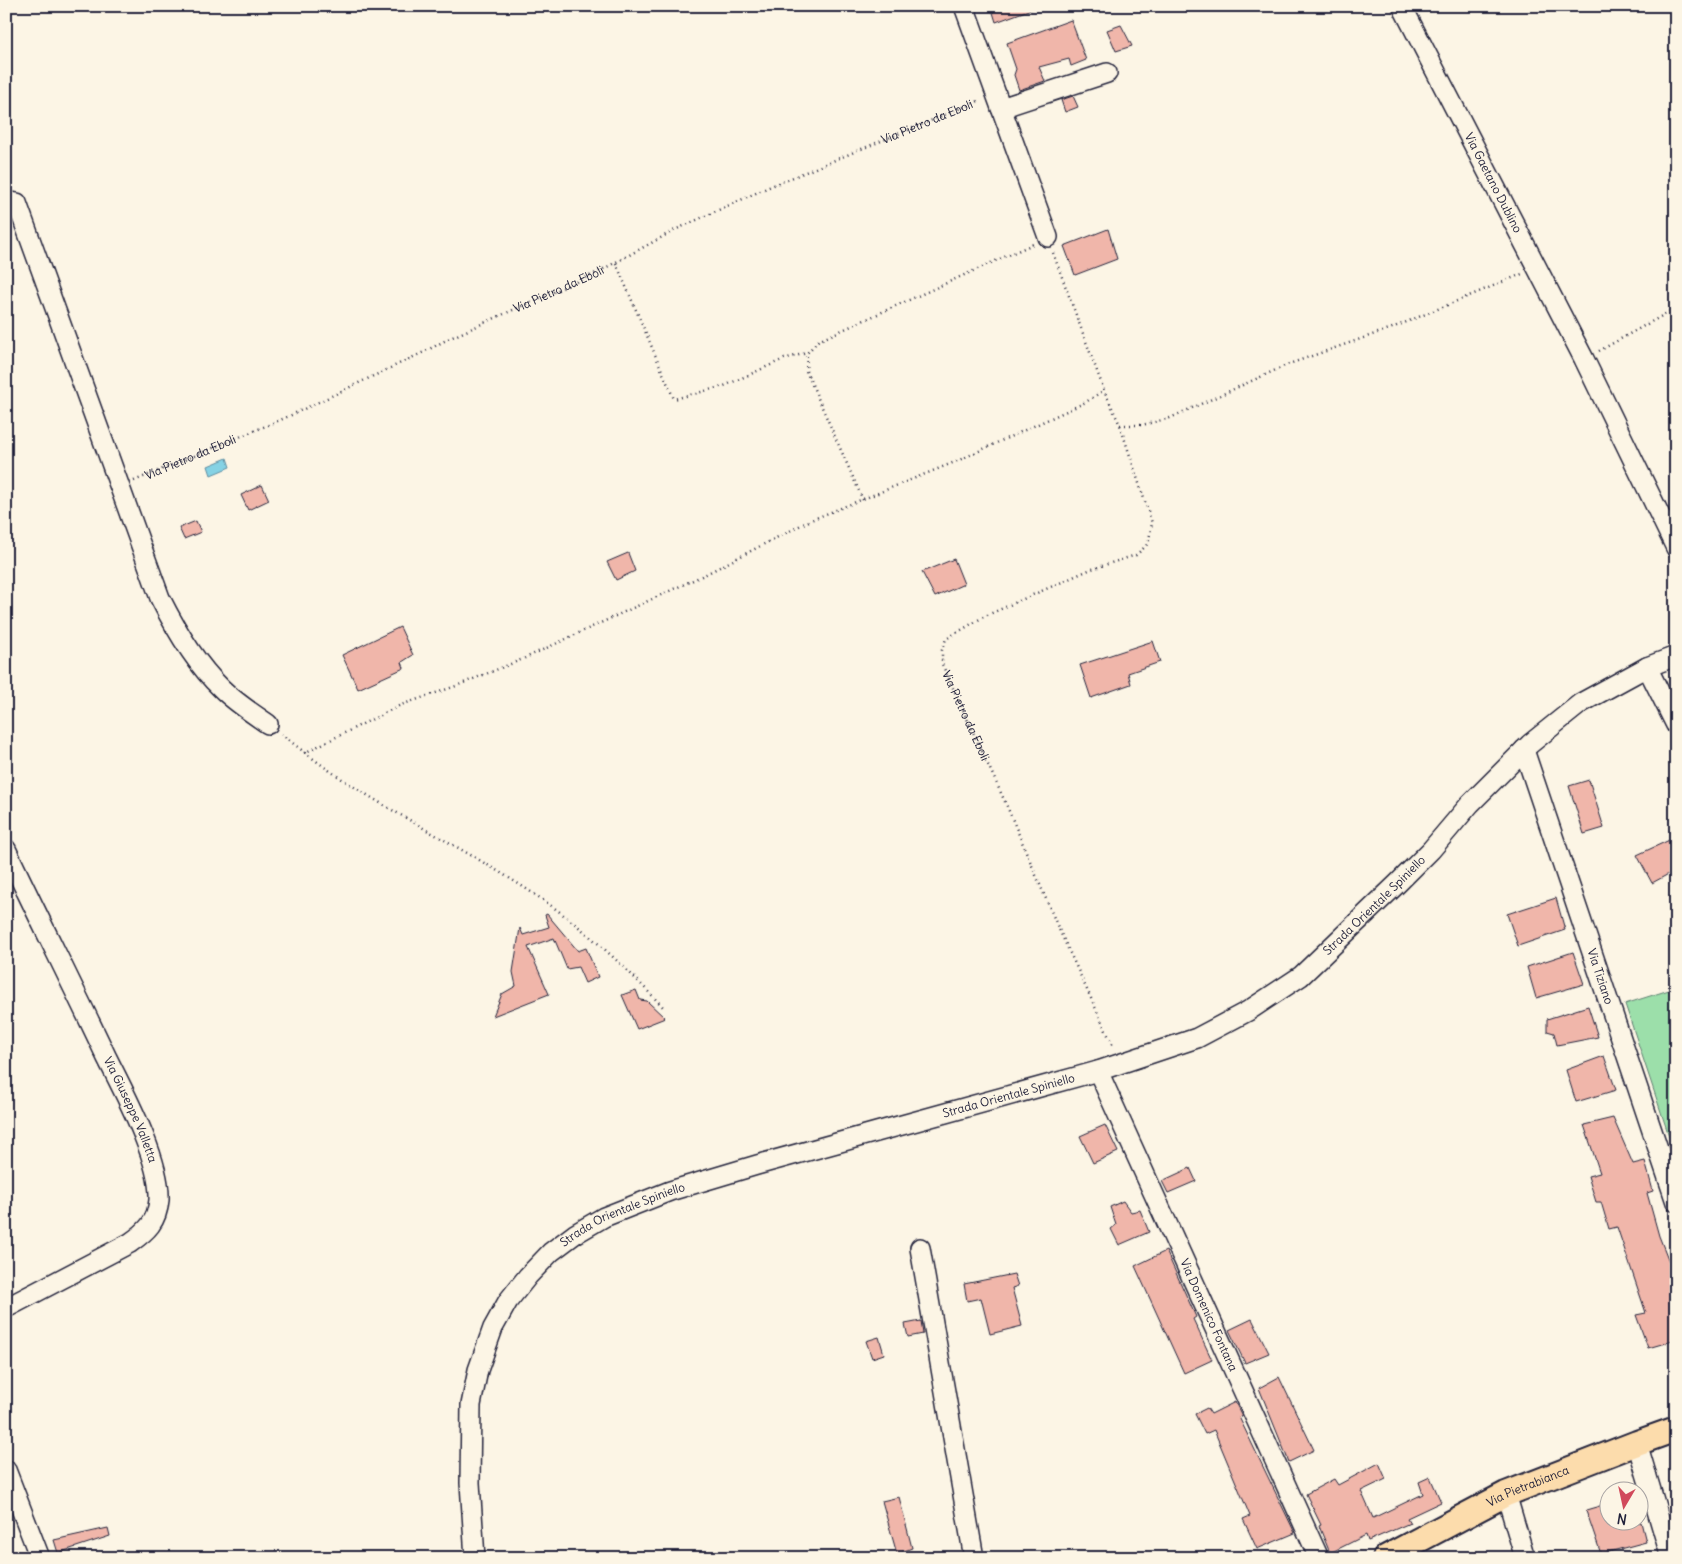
<svg xmlns="http://www.w3.org/2000/svg" width="1682" height="1564" viewBox="0 0 1682 1564" font-family="Delius,sans-serif">
<rect width="100%" height="100%" fill="#fcf5e5"/>
<filter id="ink" filterUnits="userSpaceOnUse"><feTurbulence type="fractalNoise" baseFrequency=".02" numOctaves="2"/><feDisplacementMap in="SourceGraphic" scale="10" xChannelSelector="R" yChannelSelector="G"/><feConvolveMatrix kernelMatrix="1 2 1 2 8 2 1 2 1" color-interpolation-filters="sRGB"/></filter>
<g filter="url(#ink)">
<!-- green -->
<path fill="#9cdfaa" stroke="#5f8072" d="M1669 990 1676 1011V1157L1625 1004Z"/>
<!-- water -->
<path fill="#85d2e4" stroke="#5d8ca0" d="M227 458 230 467 211 475 208 466Z"/>
<!-- building -->
<g fill="#f0b6aa" stroke="#22223b">
<path d="M991 6H1034V8L996 22Z"/>
<path d="M1071 20 1086 60 1071 66 1069 59 1039 67 1045 81 1019 90 1014 75 1016 69 1007 43Z"/>
<path d="M1121 25 1132 46 1116 51 1107 30Z"/>
<path d="M1073 96 1078 107 1065 112 1061 100Z"/>
<path d="M1108 229 1117 259 1075 275 1064 246Z"/>
<path d="M262 485 269 500 248 510 241 495Z"/>
<path d="M196 521 201 532 184 539 179 528Z"/>
<path d="M628 553 635 571 616 580 607 562Z"/>
<path d="M954 559 964 584 935 597 922 572Z"/>
<path d="M400 627 413 655 402 662 404 668 358 689 342 655Z"/>
<path d="M1153 641 1160 662 1128 673 1131 684 1091 698 1080 665Z"/>
<path d="M1589 780 1604 828 1584 834 1569 786Z"/>
<path d="M1676 837V870L1652 883 1637 855Z"/>
<path d="M1556 898 1565 930 1518 946 1507 914Z"/>
<path d="M547 914 578 951 586 948 598 977 585 983 578 967 567 969 554 938 528 947 549 994 493 1016 502 994 516 986 513 972 520 928 523 935 549 927 545 915Z"/>
<path d="M1573 952 1584 984 1536 998 1527 967Z"/>
<path d="M636 990 640 1000 647 1001 665 1018 637 1029 622 995Z"/>
<path d="M1588 1006 1598 1037 1557 1045 1554 1033 1547 1031V1019Z"/>
<path d="M1604 1056 1616 1090 1576 1102 1566 1070Z"/>
<path d="M1613 1118 1633 1164 1645 1161 1653 1191 1647 1193 1659 1236 1676 1279V1340L1648 1348 1636 1315 1646 1313 1617 1227 1609 1229 1601 1202H1596L1588 1176 1600 1173 1584 1125Z"/>
<path d="M1105 1125 1118 1152 1093 1163 1080 1136Z"/>
<path d="M1190 1168 1196 1181 1168 1193 1162 1181Z"/>
<path d="M1123 1201 1131 1212 1140 1210 1149 1232 1119 1245 1111 1229 1116 1225 1110 1207Z"/>
<path d="M1166 1251 1196 1317 1193 1319 1212 1360 1184 1373 1135 1266Z"/>
<path d="M1014 1274 1018 1286 1012 1288 1022 1326 990 1334 981 1298 967 1301 964 1284Z"/>
<path d="M1252 1319 1269 1353 1245 1363 1229 1330Z"/>
<path d="M921 1321 923 1334 908 1337 905 1324Z"/>
<path d="M879 1337 884 1354 872 1358 866 1341Z"/>
<path d="M1279 1377 1314 1450 1289 1462 1259 1388Z"/>
<path d="M1235 1402 1242 1416 1239 1417 1295 1533 1257 1549 1243 1519 1250 1516 1214 1430 1205 1434 1195 1414 1207 1408 1211 1414Z"/>
<path d="M1379 1463 1386 1479 1361 1491 1373 1518 1423 1494 1419 1482 1430 1477 1441 1502 1407 1518 1410 1523 1368 1541 1366 1535 1330 1553 1319 1526 1321 1525 1306 1494 1334 1479 1338 1485Z"/>
<path d="M899 1497 912 1548 897 1554 882 1501Z"/>
<path d="M1610 1503V1522H1641L1646 1542 1601 1554 1586 1510Z"/>
<path d="M108 1528 110 1536 58 1553 54 1540Z"/>
</g>
<g fill="none" stroke-linecap="round" stroke-linejoin="round">
<!-- minor casing -->
<g stroke="#22223b" stroke-width="22">
<g id="minor">
<path d="M964 6 1048 237"/>
<path id="s3" d="M1402 6 1584 359 1676 548"/>
<path d="M1001 108 1107 73"/>
<path d="M6 201 17 203 160 598C176 630 195 663 221 688 235 702 252 713 268 724"/>
<path d="M1647 667 1676 725"/>
<path id="s4" d="M1524 750 1676 1202"/>
<path id="s5" d="M6 849C39 919 74 988 107 1058 125 1094 161 1161 159 1200 157 1222 147 1231 130 1243L6 1308"/>
<path id="s6" d="M1098 1071 1319 1558"/>
<path d="M920 1248 974 1558"/>
<path d="M1637 1443 1671 1558"/>
<path d="M6 1470 40 1558"/>
<path d="M1506 1494 1525 1558"/>
<path id="s7" d="M475 1558 470 1483 471 1405 478 1370 493 1328 508 1301 528 1276 551 1252 575 1234 604 1217 670 1191 757 1165 1098 1071 1197 1038 1248 1011 1301 976 1397 884 1431 850 1470 804 1530 744 1581 703 1647 667 1676 656"/>
</g>
</g>
<!-- major casing -->
<g stroke="#22223b" stroke-width="28">
<g id="major">
<path id="s8" d="M1385 1558 1506 1494 1637 1443 1676 1429"/>
</g>
</g>
<!-- path -->
<g stroke="#22223b" stroke-width="2.5" stroke-dasharray="1 4" stroke-linecap="butt">
<path id="s1" d="M1053 253 1104 390 1120 425 1152 523 1149 540 1146 546 1136 555 1089 570 985 616 946 639 942 650V664L1006 804 1057 925 1114 1048"/>
<path d="M616 263 674 399 724 386 784 359 807 353"/>
<path d="M1599 351 1676 308"/>
<path d="M1120 425H1142L1170 418 1289 364 1392 328 1522 274"/>
<path id="s2" d="M134 481 285 418 424 352 448 339 596 273 677 229 769 187 981 100"/>
<path d="M863 500 806 371 807 353 818 341 1033 244"/>
<path d="M281 734C299 748 317 762 336 775 406 822 484 858 553 907 594 937 630 972 665 1009"/>
<path d="M304 753 401 705 456 686 523 659 706 574 811 520 955 462 1086 402 1104 390"/>
</g>
<!-- minor -->
<use href="#minor" stroke="#fcf5e5" stroke-width="19"/>
<!-- major -->
<use href="#major" stroke="#fcdcac" stroke-width="24"/>
</g>
</g>
<g text-anchor="middle" stroke-width="4" stroke-linejoin="round" paint-order="stroke">
<!-- street labels -->
<g font-size="12" fill="#22223b" stroke="#fcf5e5">
<text dy="4" stroke="none"><textPath href="#s2" startOffset="871">Via Pietro da Eboli</textPath></text>
<text dy="4" stroke="none"><textPath href="#s3" startOffset="199">Via Gaetano Dublino</textPath></text>
<text dy="4" stroke="none"><textPath href="#s2" startOffset="466">Via Pietro da Eboli</textPath></text>
<text dy="4" stroke="none"><textPath href="#s2" startOffset="61">Via Pietro da Eboli</textPath></text>
<text dy="4" stroke="none"><textPath href="#s1" startOffset="616">Via Pietro da Eboli</textPath></text>
<text dy="4" stroke="none"><textPath href="#s7" startOffset="1236">Strada Orientale Spiniello</textPath></text>
<text dy="4" stroke="none"><textPath href="#s4" startOffset="239">Via Tiziano</textPath></text>
<text dy="4" stroke="none"><textPath href="#s7" startOffset="816">Strada Orientale Spiniello</textPath></text>
<text dy="4" stroke="none"><textPath href="#s5" startOffset="289">Via Giuseppe Valletta</textPath></text>
<text dy="4" stroke="none"><textPath href="#s7" startOffset="411">Strada Orientale Spiniello</textPath></text>
<text dy="4" stroke="none"><textPath href="#s6" startOffset="268">Via Domenico Fontana</textPath></text>
<text dy="4" stroke="none"><textPath href="#s8" startOffset="160">Via Pietrabianca</textPath></text>
</g>
</g>
<!-- margin -->
<rect width="1682" height="1564" fill="none" stroke="#fcf5e5" stroke-width="25"/>
<rect x="12" y="12" width="1657" height="1539" fill="none" stroke="#22223b" stroke-width="2" filter="url(#ink)"/>
<!-- north arrow -->
<g transform="translate(1624 1506) rotate(189)"><circle r="24" fill="#fcf5e5" stroke="#a5a1a1"/>
<path d="M0-4L9 19L0 12L-9 19Z" fill="#d1495b"/>
<text y="-8" font-size="14" font-weight="bold" text-anchor="middle" fill="#22223b">N</text>
</g>
</svg>
